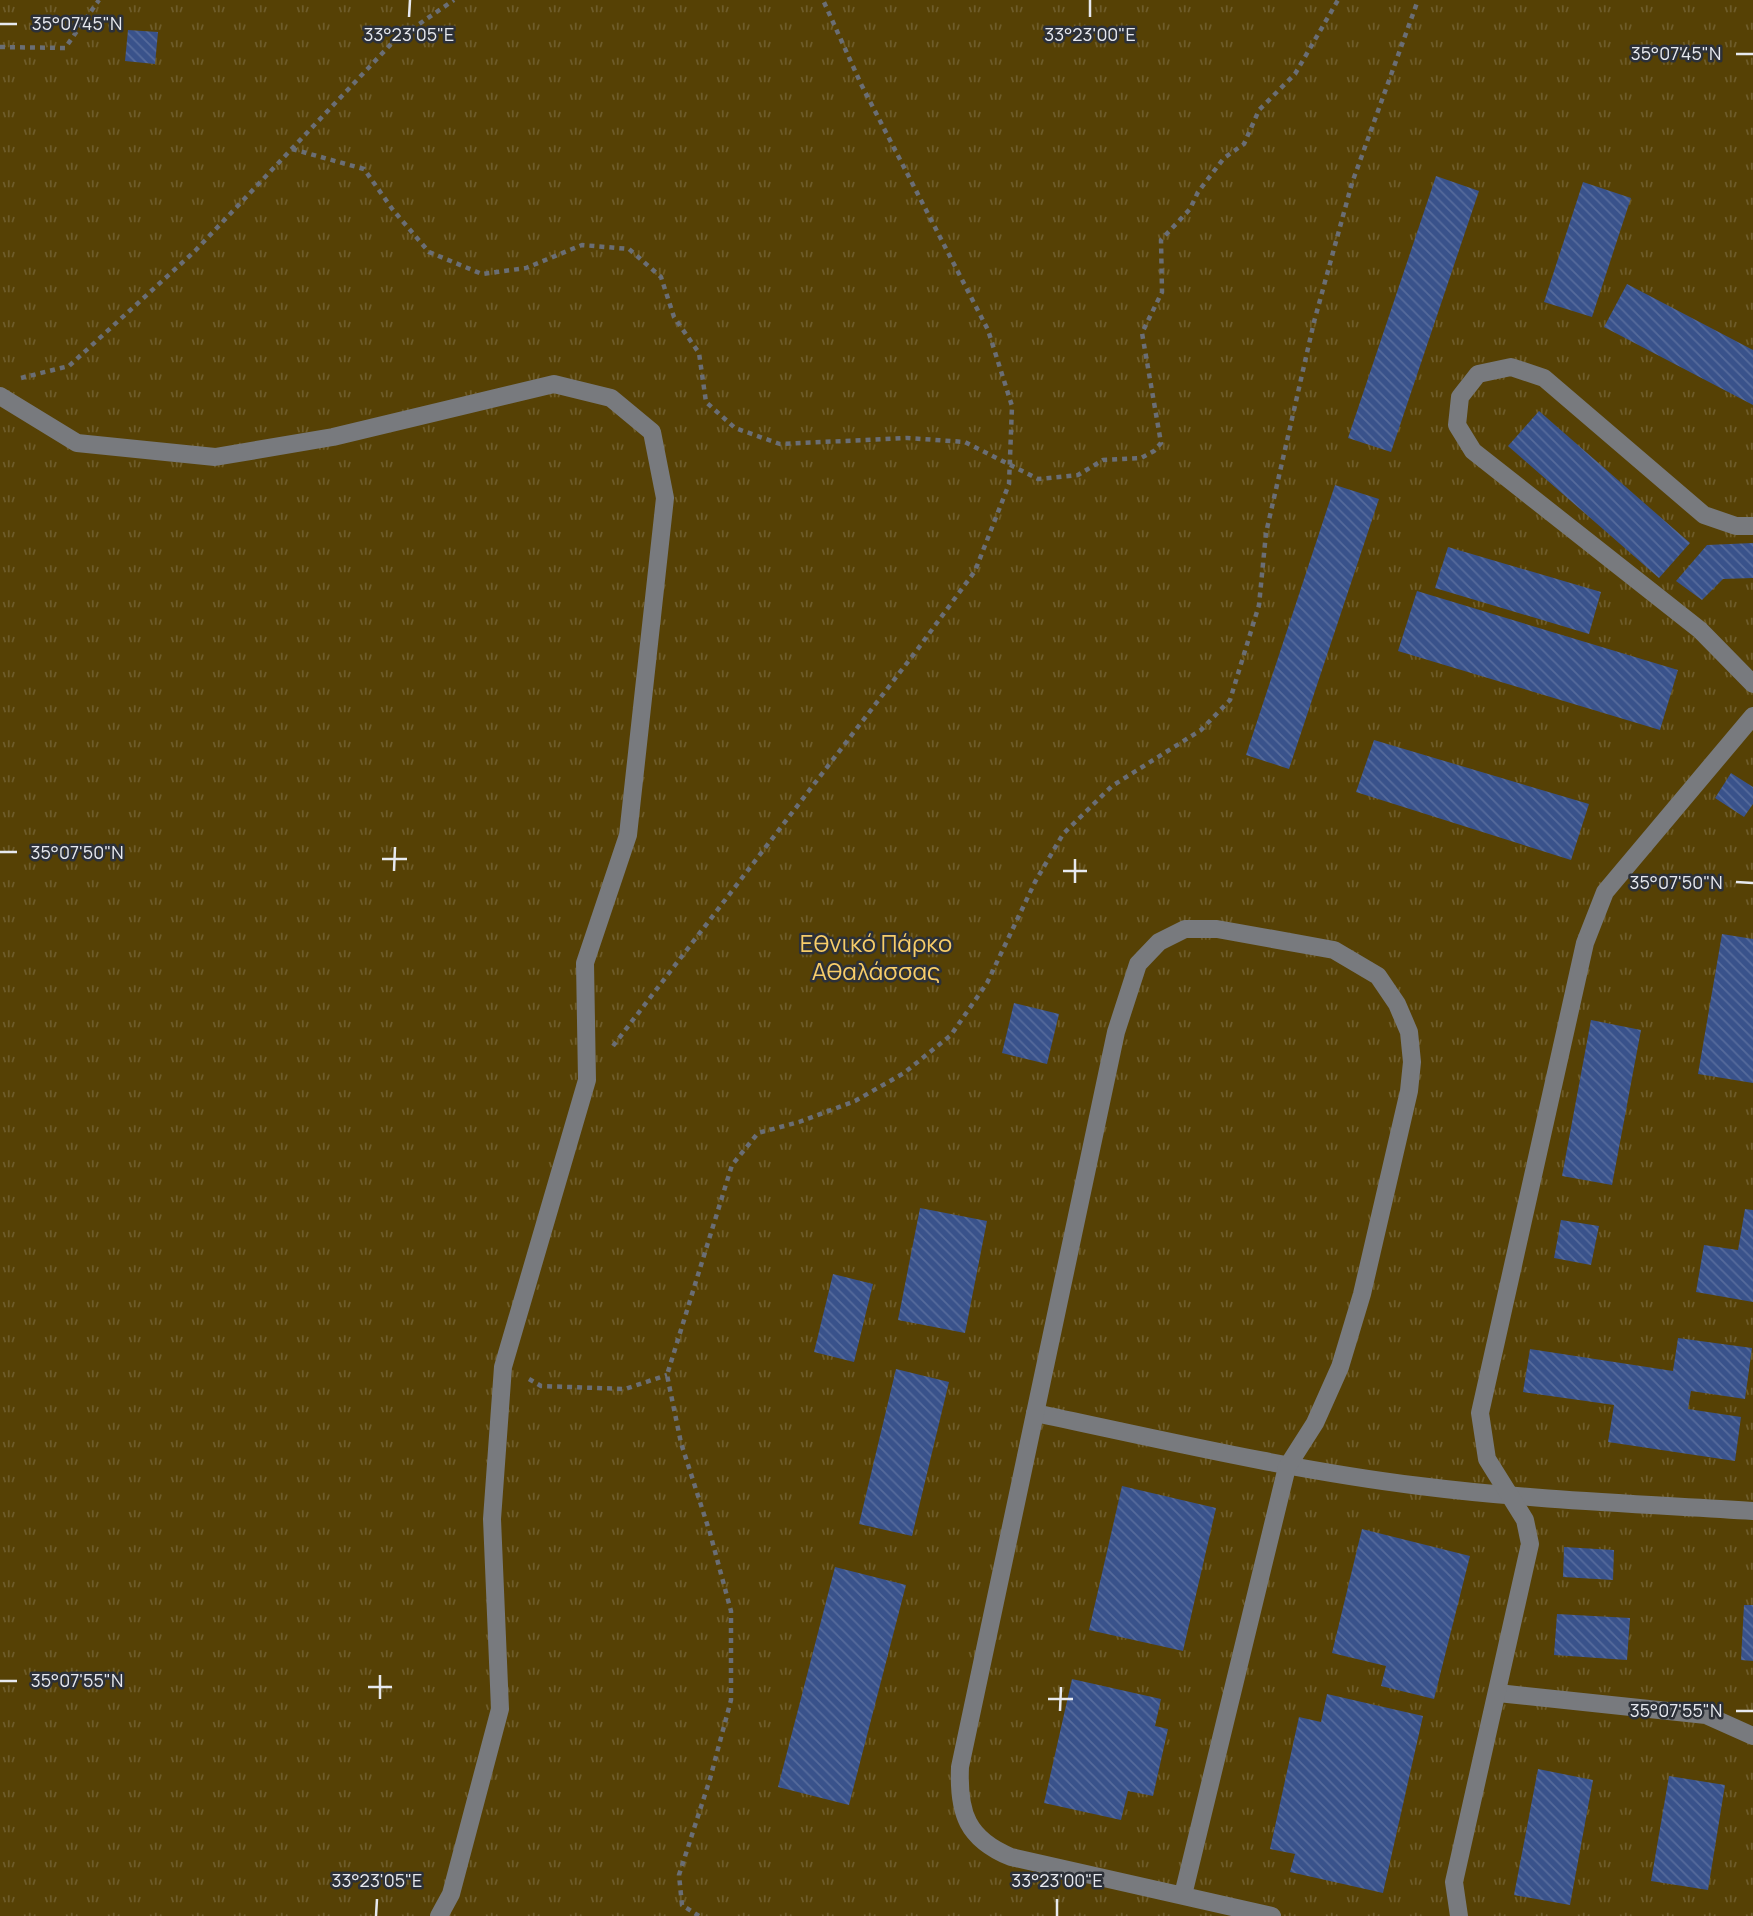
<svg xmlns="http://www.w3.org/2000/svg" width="1753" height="1916" viewBox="0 0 1753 1916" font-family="Manrope,sans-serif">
<defs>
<pattern id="park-tufts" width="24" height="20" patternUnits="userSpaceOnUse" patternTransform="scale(1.75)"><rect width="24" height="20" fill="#564105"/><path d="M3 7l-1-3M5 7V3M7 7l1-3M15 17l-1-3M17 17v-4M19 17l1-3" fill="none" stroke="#6e5c2a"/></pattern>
<pattern id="building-back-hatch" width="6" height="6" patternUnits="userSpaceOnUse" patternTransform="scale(1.75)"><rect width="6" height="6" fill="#39528b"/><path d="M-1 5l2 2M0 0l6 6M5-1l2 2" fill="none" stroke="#566b9c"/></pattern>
</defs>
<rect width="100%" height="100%" fill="#2c3038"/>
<!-- park -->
<rect fill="url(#park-tufts)" x="0" y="0" width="1753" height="1916"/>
<!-- building -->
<g fill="url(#building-back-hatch)">
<path d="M128 30 158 32 155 64 125 61Z"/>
<path d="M1436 176 1479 191 1391 452 1348 438Z"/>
<path d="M1583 182 1631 198 1592 317 1544 302Z"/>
<path d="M1627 284 1753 350V405L1604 327Z"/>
<path d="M1539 411 1690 543 1659 578 1508 446Z"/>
<path d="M1335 485 1379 499 1289 769 1246 755Z"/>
<path d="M1753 543V578L1723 579 1702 600 1676 581 1707 545Z"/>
<path d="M1448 547 1601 592 1589 634 1435 588Z"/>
<path d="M1417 591 1678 670 1660 730 1398 651Z"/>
<path d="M1374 740 1589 804 1571 860 1356 792Z"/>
<path d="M1731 773 1753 787V804L1744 817 1715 798Z"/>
<path d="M1722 934 1753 939V1083L1698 1074Z"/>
<path d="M1014 1003 1059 1014 1047 1064 1002 1053Z"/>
<path d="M1591 1020 1641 1030 1612 1185 1562 1176Z"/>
<path d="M920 1208 987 1221 965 1333 898 1320Z"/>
<path d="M1745 1209 1753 1210V1302L1696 1292 1704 1245 1738 1250Z"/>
<path d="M1561 1220 1599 1226 1591 1265 1554 1258Z"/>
<path d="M833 1274 873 1284 854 1362 814 1352Z"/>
<path d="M1678 1338 1752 1348 1745 1399 1691 1391 1688 1409 1741 1417 1735 1461 1608 1442 1614 1405 1523 1392 1530 1349 1673 1371Z"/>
<path d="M896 1369 949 1382 912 1536 859 1524Z"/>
<path d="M1122 1486 1216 1508 1183 1651 1089 1630Z"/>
<path d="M1362 1529 1470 1556 1434 1699 1381 1686 1386 1666 1332 1653Z"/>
<path d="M1564 1547 1614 1550 1613 1580 1563 1577Z"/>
<path d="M835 1567 906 1585 849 1805 778 1787Z"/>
<path d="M1744 1605H1753V1661L1741 1660Z"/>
<path d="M1557 1614 1630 1618 1627 1660 1554 1655Z"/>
<path d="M1072 1679 1161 1699 1155 1726 1168 1729 1153 1796 1128 1791 1121 1820 1044 1803Z"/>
<path d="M1327 1694 1423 1716 1383 1893 1290 1872 1295 1854 1270 1849 1299 1717 1321 1722Z"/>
<path d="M1538 1769 1593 1780 1570 1905 1514 1895Z"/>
<path d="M1669 1776 1725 1785 1708 1890 1651 1881Z"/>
</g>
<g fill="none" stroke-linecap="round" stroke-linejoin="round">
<!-- path -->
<g stroke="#6a6e75" stroke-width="4.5" stroke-dasharray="5 5" stroke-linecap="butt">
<path d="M0 47 65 48 99 0"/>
<path d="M292 149 364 169 393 210 429 252 482 274 526 268 582 245 629 249 661 277 674 317 699 353 706 402 735 428 780 444 907 438 965 442 1038 479 1078 475 1103 460 1141 458 1154 451 1161 443 1142 333 1162 292 1161 240 1190 209 1198 192 1224 158 1244 144 1259 110 1295 74 1338 0"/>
<path d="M21 378 69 366 195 251 393 42 454 0"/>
<path d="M613 1046 917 650 975 571 1009 484 1012 406 988 330 861 84 823 0"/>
<path d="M529 1379 541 1386 625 1389 667 1375"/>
<path d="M699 1916 682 1905 679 1875 710 1779 731 1700V1611L710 1533 681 1443 667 1375 732 1165 758 1133 799 1122 855 1101 904 1073 951 1035 987 983 1035 882 1063 834 1112 786 1201 730 1230 700 1259 605 1266 533 1314 322 1352 183 1418 0"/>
</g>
<!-- minor -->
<g stroke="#787a7e" stroke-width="18">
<path d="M0 396 77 443 215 457 333 437 554 384 611 398 652 432 665 498 628 835 585 963 587 1080 503 1367 492 1519 500 1709 451 1894 439 1916"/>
<path d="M1753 526H1736L1704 515 1544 378 1511 367 1478 374 1460 397 1457 425 1473 451 1700 630 1753 684"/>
<path d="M1035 1413C1163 1440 1290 1470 1420 1486 1531 1500 1642 1504 1753 1511"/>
<path d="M1498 1693 1706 1715 1753 1736"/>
<path d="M1183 1895 1287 1467 1315 1423 1340 1367 1362 1294 1409 1091 1412 1062 1409 1032 1397 1004 1378 976 1334 950 1217 929H1185L1159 942 1138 964 1116 1032 960 1767C958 1813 967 1839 1011 1857L1272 1916"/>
<path d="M1459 1916 1454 1882 1530 1544 1525 1520 1487 1459 1480 1413 1585 943 1605 892 1753 716"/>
</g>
</g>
<!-- ticks -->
<path fill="none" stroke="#e7e9ef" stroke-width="2.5" d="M409 17 410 0M1090 17V0M0 24H17M1736 54H1753M0 852H17M382 859H407M394 871 395 847M1063 871H1087M1736 882 1753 883M1075 883V859M0 1681H17M368 1687H392M380 1699V1675M1048 1699H1073M1060 1711 1061 1687M1736 1711H1753M376 1916 377 1899M1057 1916V1899"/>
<g text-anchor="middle" stroke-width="5" stroke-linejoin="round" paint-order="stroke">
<!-- park labels -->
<g font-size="24" fill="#f7cd69" stroke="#2c3038">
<text x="876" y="952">Εθνικό Πάρκο<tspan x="876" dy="28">Αθαλάσσας</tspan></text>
</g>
</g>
<g font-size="18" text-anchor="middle" fill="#e7e9ef" stroke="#2c3038" stroke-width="5" stroke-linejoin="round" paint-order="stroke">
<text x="77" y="30">35°07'45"N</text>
<text x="409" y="41">33°23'05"E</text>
<text x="1090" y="41">33°23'00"E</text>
<text x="1676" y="60">35°07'45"N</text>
<text x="77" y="859">35°07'50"N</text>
<text x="1676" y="889">35°07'50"N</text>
<text x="77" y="1687">35°07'55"N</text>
<text x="1676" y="1717">35°07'55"N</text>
<text x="377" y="1887">33°23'05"E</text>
<text x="1057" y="1887">33°23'00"E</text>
</g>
</svg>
